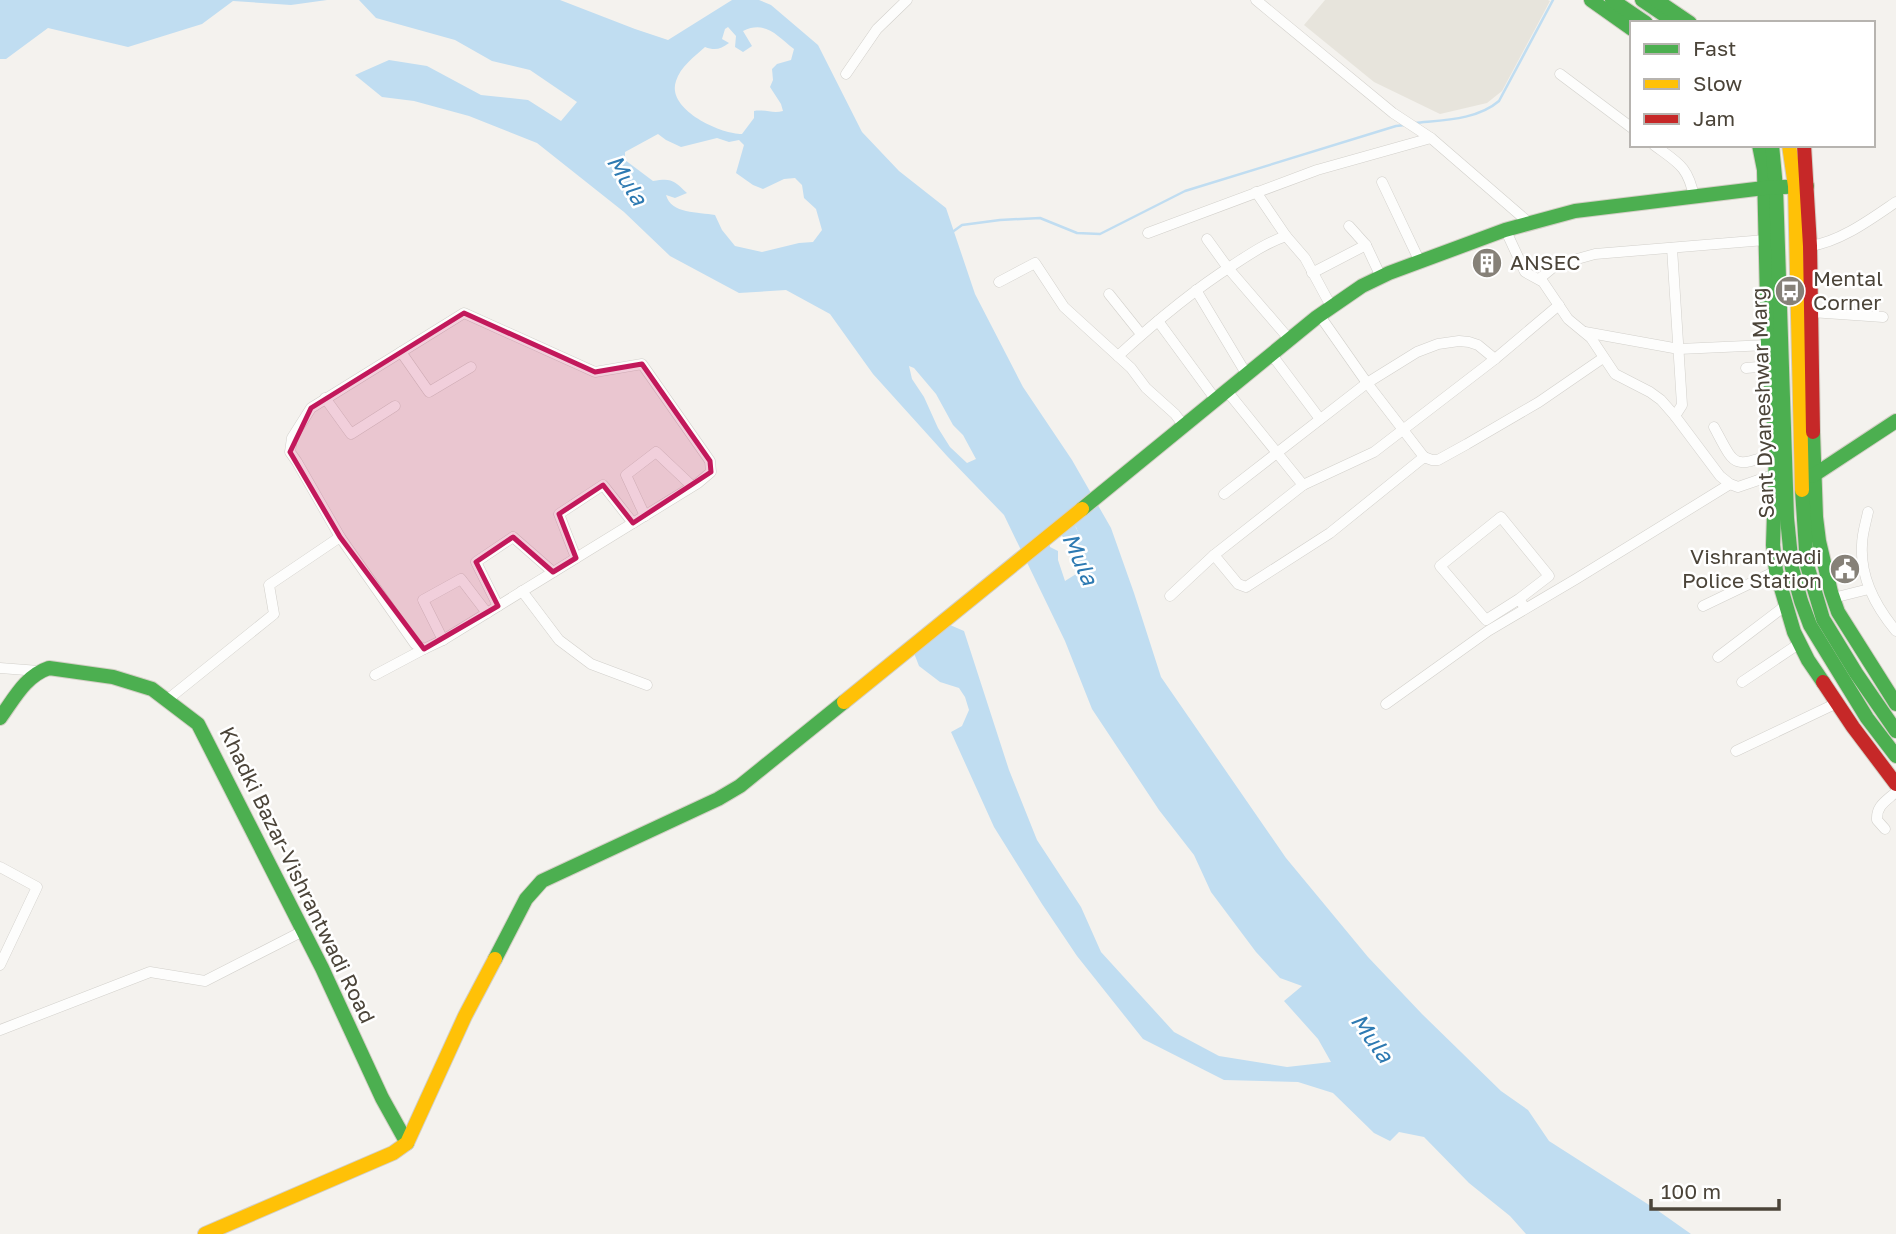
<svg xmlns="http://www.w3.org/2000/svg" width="1896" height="1234" viewBox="0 0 1896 1234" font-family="'Golos Text',sans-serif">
<rect width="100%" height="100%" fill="#f4f2ee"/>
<!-- residential -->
<path fill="#e7e4dc" d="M1325 0H1548L1550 1 1502 91 1487 103 1440 114 1374 82 1304 25Z"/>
<!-- water -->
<g fill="#c0ddf1" fill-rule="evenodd">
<path d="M0 0H327L291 5 233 1 202 24 128 47 48 28 6 59H0Z"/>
<path d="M359 0H560L635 29 668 40 732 0H759L771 5 818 45 862 132 899 171 946 208 975 294 1023 387 1072 460 1111 528 1134 593 1161 677 1286 858 1368 957 1422 1014 1501 1091 1528 1110 1549 1141 1657 1210 1691 1234H1526L1510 1216 1469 1183 1424 1137 1399 1132 1390 1141 1374 1133 1333 1093 1298 1082 1224 1080 1143 1039 1077 956 1042 904 994 827 951 732 962 726 969 710 965 697 959 688 940 682 919 666 912 648 943 622 964 631 1009 770 1037 840 1081 907 1101 952 1174 1032 1219 1056 1287 1067 1331 1062 1318 1039 1284 1001 1302 986 1280 978 1256 952 1211 892 1194 855 1159 810 1092 709 1065 641 1004 515 947 456 873 374 830 314 786 290 739 293 670 256 624 212 537 143 469 116 414 101 382 97 355 75 389 60 427 66 481 95 528 100 561 121 577 102 530 70 492 61 455 40 376 18ZM728 27 736 36 735 47 743 52 752 46 743 31C766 20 777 36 794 49L791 60 777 64 772 69 773 80 770 87 781 104 783 111C773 114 764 109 754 111V118L742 134C720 134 666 109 676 81 680 67 695 56 705 47 715 51 721 49 729 43L722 39 725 29ZM658 134 666 140 681 147 717 138 729 142 739 140 744 145 736 173 753 185 763 189 784 179 795 178 802 185 804 198 816 209 822 230 813 242 799 243 762 252 735 246 722 230 715 215C698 212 671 214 666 195L675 198 687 193C673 180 672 178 653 181L625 160V152ZM909 366 914 368 936 394 953 425 963 435 976 459 967 463 950 447 938 428 924 397 912 379ZM1062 520 1076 527 1087 553 1084 569 1065 581 1058 560V551L1050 547 1048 534Z"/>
</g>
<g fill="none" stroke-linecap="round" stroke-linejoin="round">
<!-- stream -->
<g stroke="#c0ddf1" stroke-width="2.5">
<path d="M1415 123C1443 120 1477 120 1499 101L1553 0"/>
<path d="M951 233 962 225 1000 220 1040 218 1077 233 1100 234 1185 191 1396 126 1405 125"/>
</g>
<!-- river -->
<path stroke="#c0ddf1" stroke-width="16" d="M1057 510 1089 568 1092 581"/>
<!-- street casing -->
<g stroke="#d2d0cb" stroke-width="11">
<g id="street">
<path d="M1256 0 1393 113 1431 138 1527 221"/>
<path d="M846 74 877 29 907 0"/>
<path d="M1560 74 1632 128"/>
<path d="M1654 145C1678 163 1688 166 1694 197"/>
<path d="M1382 182 1420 262"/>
<path d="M1256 192 1286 236 1305 258 1332 308"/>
<path d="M1349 226 1366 245 1381 277"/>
<path d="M1505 229 1525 272 1543 282 1568 319 1591 338 1615 374 1650 392 1661 400 1675 416 1720 476 1730 484 1738 487 1776 474"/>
<path d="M1148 233 1317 170 1431 138"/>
<path d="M1207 239 1228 268 1290 340"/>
<path d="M1810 246C1840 242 1871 219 1896 202"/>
<path d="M1672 248 1682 405 1675 416"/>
<path d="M1312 273 1366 245"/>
<path d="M1539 279 1556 265 1595 254 1765 240"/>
<path d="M999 282 1035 263 1064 307 1131 368 1146 388 1175 414 1184 426"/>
<path d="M1196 290 1247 375"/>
<path d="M1109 294 1141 334"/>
<path d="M1811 312 1883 317"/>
<path d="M464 313 595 372 642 364 710 461 711 472 698 483 443 640 424 649 415 644 340 537 297 462 290 452 292 438 311 408Z"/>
<path d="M1320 316 1367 383 1424 457"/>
<path d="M1158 321 1216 400"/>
<path d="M1585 332 1679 349 1768 345"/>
<path d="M401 352 429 392 471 367"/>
<path d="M1272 355 1320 419"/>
<path d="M1118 356C1154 323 1192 291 1233 265 1250 254 1266 243 1286 236"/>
<path d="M1746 368 1770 366"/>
<path d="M1227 391 1303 485"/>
<path d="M325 398 351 434 395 406"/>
<path d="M1714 427C1736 468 1732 468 1776 453"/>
<path d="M1224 494 1367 383 1417 352 1438 344 1459 341 1469 342 1478 345 1495 359"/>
<path d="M1868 512C1866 522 1862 534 1862 545 1860 577 1876 607 1896 631"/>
<path d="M645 516 626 475 656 452 692 486"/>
<path d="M1214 555 1238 584 1246 587 1330 533 1424 457 1432 460H1438L1467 444 1539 402 1603 358"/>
<path d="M576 558 559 514 603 485 633 523"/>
<path d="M522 591 559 640 591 664 647 685"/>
<path d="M1170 596 1214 555 1303 485 1374 452 1495 359 1559 305"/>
<path d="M1833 598 1869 589"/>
<path d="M1519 599 1549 576 1501 517 1440 566 1486 620 1519 599 1525 608"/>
<path d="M498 606 476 562 513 537 553 572"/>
<path d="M1703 606 1776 571"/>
<path d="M443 640 423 600 461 579 487 613"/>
<path d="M1718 657 1785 606"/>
<path d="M0 668 39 671"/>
<path d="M375 675 424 649"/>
<path d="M1742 682 1800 643"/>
<path d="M167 700 274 614 269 585 340 537"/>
<path d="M1386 704 1488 631 1576 579 1730 484"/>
<path d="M1736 751 1837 703"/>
<path d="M1885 829 1877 820C1876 806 1886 801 1896 792"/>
<path d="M0 867 37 887 0 965"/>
<path d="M0 1030 150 972 205 981 303 931"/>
</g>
</g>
<!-- fast casing -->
<g stroke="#d3cfc5" stroke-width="16">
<g id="fast">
<path d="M1591 0 1632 29"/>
<path d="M1612 0 1646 23"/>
<path d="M1642 0 1676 23"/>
<path d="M1656 0 1690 23"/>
<path d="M1759 145 1764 170 1768 345 1776 453 1773 545 1776 571 1794 632 1808 660 1823 682"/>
<path d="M1772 145 1776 188 1787 518 1792 568 1801 601 1810 625 1867 718 1896 756"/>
<path d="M1813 432 1816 517 1819 541 1831 592 1838 612 1896 704"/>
<path d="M1808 476 1814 475 1896 421"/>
<path d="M1802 490 1807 565 1823 619 1856 673 1896 731"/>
<path d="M1082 509 1317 317 1362 286 1389 273 1505 230 1575 211 1764 188 1807 186"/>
<path d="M0 718C14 699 25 676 49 668L113 677 152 689 198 724 322 968 382 1098 407 1143"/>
<path d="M495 959 526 899 542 881 718 799 740 786 844 702"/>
</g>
</g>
<!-- slow casing -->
<g stroke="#d3cfc5" stroke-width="16">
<g id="slow">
<path d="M1789 145 1795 186 1802 490"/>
<path d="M844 702 1082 509"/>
<path d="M205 1234 393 1153 407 1143 465 1016 495 959"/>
</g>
</g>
<!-- jam casing -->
<g stroke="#d3cfc5" stroke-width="16">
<g id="jam">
<path d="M1804 145 1810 246 1813 432"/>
<path d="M1823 682 1853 727 1896 784"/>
</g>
</g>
<!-- street -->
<use href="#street" stroke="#fdfdfc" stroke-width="10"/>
<!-- fast -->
<use href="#fast" stroke="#4caf50" stroke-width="14"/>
<!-- slow -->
<use href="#slow" stroke="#ffc107" stroke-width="14"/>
<!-- jam -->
<use href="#jam" stroke="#c62828" stroke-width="14"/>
</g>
<!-- marked area -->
<path fill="#c2185b" fill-opacity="0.2" stroke="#c2185b" stroke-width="5" stroke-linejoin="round" d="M464 313 595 372 642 364 710 461 711 472 633 523 603 485 559 514 576 558 553 572 513 537 476 562 498 606 424 649 340 537 290 452 311 408Z"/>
<!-- icons -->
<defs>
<g id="building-disc" transform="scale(1.575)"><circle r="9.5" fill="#868178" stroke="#fff"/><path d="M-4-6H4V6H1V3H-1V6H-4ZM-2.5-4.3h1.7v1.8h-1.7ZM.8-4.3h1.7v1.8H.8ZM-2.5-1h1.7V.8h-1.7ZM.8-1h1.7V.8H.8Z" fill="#fff"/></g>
<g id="bus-disc" transform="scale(1.575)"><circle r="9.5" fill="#868178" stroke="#fff"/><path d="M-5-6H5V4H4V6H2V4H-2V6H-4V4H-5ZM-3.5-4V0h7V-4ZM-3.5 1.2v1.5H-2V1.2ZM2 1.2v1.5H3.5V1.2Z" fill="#fff"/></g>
<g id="civic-disc" transform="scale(1.575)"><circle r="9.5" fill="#868178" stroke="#fff"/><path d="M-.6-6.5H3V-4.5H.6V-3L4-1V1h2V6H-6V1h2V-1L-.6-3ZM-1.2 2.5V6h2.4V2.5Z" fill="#fff"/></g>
</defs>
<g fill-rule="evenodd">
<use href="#building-disc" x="1487" y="263"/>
<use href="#bus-disc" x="1790" y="291"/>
<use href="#civic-disc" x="1845" y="569"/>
</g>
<g text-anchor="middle" stroke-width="5" stroke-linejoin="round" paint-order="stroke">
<!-- poi labels -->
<g font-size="21" fill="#4b4439" stroke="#fff" text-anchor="start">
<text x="1510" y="270">ANSEC</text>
<text x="1813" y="286">Mental<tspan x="1813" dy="24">Corner</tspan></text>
<text x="1822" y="564" text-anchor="end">Vishrantwadi<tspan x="1822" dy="24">Police Station</tspan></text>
</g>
<!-- street labels -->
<g font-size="21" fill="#4b4439" stroke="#fff">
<text transform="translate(1763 403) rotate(-92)" y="7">Sant Dyaneshwar Marg</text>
<text transform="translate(297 875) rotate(64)" y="7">Khadki Bazar-Vishrantwadi Road</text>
</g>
<!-- water labels -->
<g font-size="23" font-style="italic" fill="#2e7ab2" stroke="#fff">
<text transform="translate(627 180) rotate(58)" y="8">Mula</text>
<text transform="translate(1080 559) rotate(66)" y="8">Mula</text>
<text transform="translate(1372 1038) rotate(54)" y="8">Mula</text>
</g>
</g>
<!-- legend -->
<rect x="1630" y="21" width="245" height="126" fill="#ffffff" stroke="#b7b4b0" stroke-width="2"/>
<rect x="1644" y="44" width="35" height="10" fill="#4caf50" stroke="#b7b4b0" stroke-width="2"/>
<text x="1693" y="56" font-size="21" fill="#4b4439">Fast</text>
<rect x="1644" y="79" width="35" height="10" fill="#ffc107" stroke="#b7b4b0" stroke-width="2"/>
<text x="1693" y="91" font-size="21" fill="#4b4439">Slow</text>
<rect x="1644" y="114" width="35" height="10" fill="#c62828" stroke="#b7b4b0" stroke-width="2"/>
<text x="1693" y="126" font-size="21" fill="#4b4439">Jam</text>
<!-- scale -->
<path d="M1651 1199v10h128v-10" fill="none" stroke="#4b4439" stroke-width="3.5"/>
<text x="1661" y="1199" font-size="21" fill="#4b4439" stroke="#ffffff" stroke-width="5" paint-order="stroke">100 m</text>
</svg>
